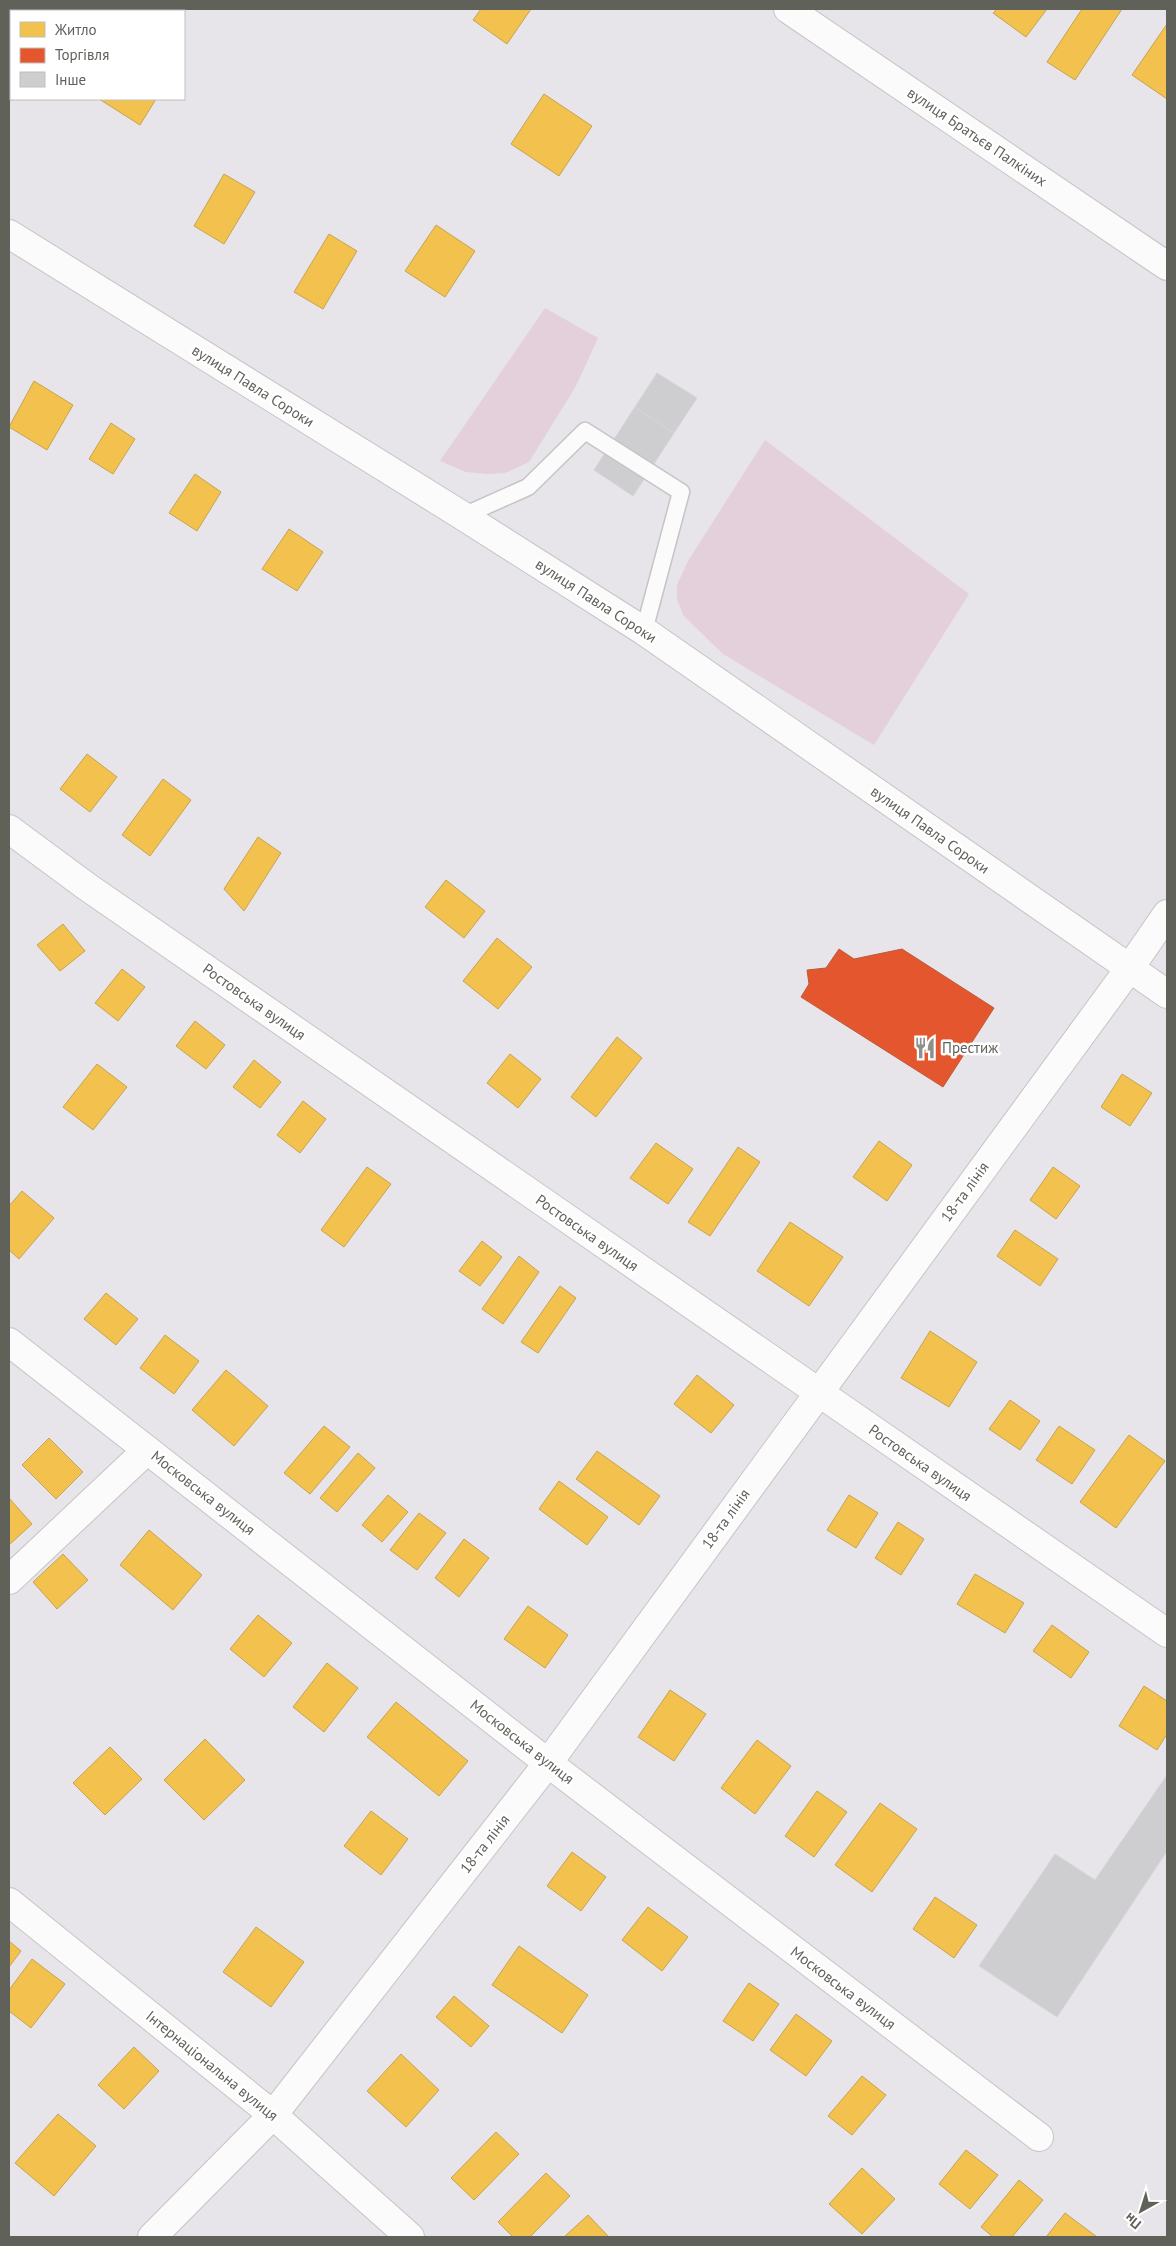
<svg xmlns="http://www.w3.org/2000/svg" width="1176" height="2246" viewBox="0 0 1176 2246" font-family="'PT Sans',sans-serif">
<rect width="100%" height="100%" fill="#e7e4ea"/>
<!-- green -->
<g fill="#e4d0da">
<path d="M545 308 598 338 576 386 529 462 505 473 487 474 466 472 440 461Z"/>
<path d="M765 440 969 594 874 745 723 654 683 615 677 599V585L688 561Z"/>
</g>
<!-- homes -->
<g fill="#f2c14e" stroke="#c6a452">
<path d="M481 9H531L507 44 473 20Z"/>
<path d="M997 9H1047L1026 37 993 13Z"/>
<path d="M1082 9H1122L1075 80 1047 62Z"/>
<path d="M1167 24V99L1132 75Z"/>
<path d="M544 94 592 126 559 176 511 144Z"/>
<path d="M99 99H156L140 125Z"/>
<path d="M224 174 255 192 224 244 194 226Z"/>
<path d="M436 225 475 251 445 297 405 271Z"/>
<path d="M329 234 357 251 323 309 294 292Z"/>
<path d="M34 381 73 405 47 450 9 427Z"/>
<path d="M111 423 135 439 113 474 89 459Z"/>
<path d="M195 474 221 492 197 531 169 513Z"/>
<path d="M289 529 323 552 297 591 262 569Z"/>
<path d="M87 754 117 777 90 812 60 789Z"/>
<path d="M163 779 191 800 150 856 122 835Z"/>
<path d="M258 837 281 853 244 911 224 889Z"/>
<path d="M446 880 485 911 464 938 425 907Z"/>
<path d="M63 924 85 951 60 971 37 945Z"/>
<path d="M497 938 532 967 498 1009 463 981Z"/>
<path d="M122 969 145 987 118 1021 95 1003Z"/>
<path d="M195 1021 225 1045 206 1069 176 1046Z"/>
<path d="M617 1037 642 1058 596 1117 571 1097Z"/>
<path d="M510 1054 541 1079 518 1108 487 1083Z"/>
<path d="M254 1060 281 1082 260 1108 233 1087Z"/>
<path d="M97 1064 127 1087 93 1130 63 1107Z"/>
<path d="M1122 1074 1152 1093 1130 1126 1101 1107Z"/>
<path d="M303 1101 326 1119 300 1153 277 1135Z"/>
<path d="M879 1141 912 1165 887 1201 853 1177Z"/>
<path d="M656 1143 693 1169 668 1204 630 1178Z"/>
<path d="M738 1147 760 1162 710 1236 688 1222Z"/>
<path d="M367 1167 391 1184 344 1247 321 1230Z"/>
<path d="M1053 1167 1080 1186 1056 1219 1030 1200Z"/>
<path d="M22 1191 54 1218 19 1259 9 1250V1206Z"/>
<path d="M790 1222 843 1257 809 1306 757 1271Z"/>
<path d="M1015 1230 1058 1259 1040 1286 997 1256Z"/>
<path d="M482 1241 502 1257 480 1286 459 1271Z"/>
<path d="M519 1256 539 1272 503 1324 482 1309Z"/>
<path d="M560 1286 576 1298 538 1353 521 1342Z"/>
<path d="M106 1293 138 1319 116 1345 84 1319Z"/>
<path d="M930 1331 977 1362 949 1407 901 1378Z"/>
<path d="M165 1335 199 1361 174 1394 140 1368Z"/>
<path d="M226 1370 268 1406 234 1446 192 1410Z"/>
<path d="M697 1375 734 1405 711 1433 674 1404Z"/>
<path d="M1010 1400 1040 1421 1020 1450 989 1429Z"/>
<path d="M324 1426 350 1447 310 1494 284 1473Z"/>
<path d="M1059 1426 1095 1450 1072 1484 1036 1460Z"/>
<path d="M1129 1435 1165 1461 1116 1528 1080 1502Z"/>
<path d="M49 1438 83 1472 56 1499 22 1465Z"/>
<path d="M597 1451 660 1496 639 1525 576 1479Z"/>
<path d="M358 1453 375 1468 337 1512 320 1498Z"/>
<path d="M559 1481 608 1517 587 1545 539 1509Z"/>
<path d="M388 1495 408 1512 382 1542 362 1525Z"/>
<path d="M849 1495 878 1513 856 1548 827 1530Z"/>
<path d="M9 1498 32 1524 9 1545Z"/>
<path d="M419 1513 446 1533 417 1570 390 1550Z"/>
<path d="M898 1522 924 1539 901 1575 875 1558Z"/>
<path d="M149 1530 202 1575 173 1610 120 1565Z"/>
<path d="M464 1539 489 1558 459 1597 435 1578Z"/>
<path d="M63 1554 88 1580 57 1609 33 1582Z"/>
<path d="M975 1574 1024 1603 1005 1633 957 1604Z"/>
<path d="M528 1606 568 1635 545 1668 504 1639Z"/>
<path d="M258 1615 292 1643 264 1677 230 1649Z"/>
<path d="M1052 1625 1089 1652 1071 1678 1033 1651Z"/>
<path d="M327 1663 358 1688 324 1732 293 1707Z"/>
<path d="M1144 1686 1167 1701V1734L1157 1750 1119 1726Z"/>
<path d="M670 1690 706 1714 674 1761 638 1737Z"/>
<path d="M396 1702 468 1761 439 1796 367 1737Z"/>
<path d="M205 1739 245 1780 204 1820 164 1780Z"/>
<path d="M757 1740 791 1766 755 1814 721 1788Z"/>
<path d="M110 1747 142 1779 105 1815 73 1783Z"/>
<path d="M817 1791 847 1812 814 1857 785 1836Z"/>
<path d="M880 1803 917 1829 872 1892 835 1865Z"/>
<path d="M371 1811 408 1839 381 1875 344 1846Z"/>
<path d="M572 1852 606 1877 581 1911 547 1886Z"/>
<path d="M935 1897 977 1925 954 1958 913 1929Z"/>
<path d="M648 1907 688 1937 662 1971 622 1940Z"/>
<path d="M256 1927 304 1962 271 2007 223 1972Z"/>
<path d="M9 1941 21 1951 9 1967Z"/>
<path d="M519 1946 588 1995 562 2033 492 1985Z"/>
<path d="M32 1959 65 1984 31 2028 9 2011V1990Z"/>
<path d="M749 1983 779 2004 753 2041 723 2021Z"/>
<path d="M454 1996 489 2026 471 2047 436 2017Z"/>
<path d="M796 2014 832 2041 806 2076 770 2050Z"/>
<path d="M134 2047 159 2071 124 2109 98 2085Z"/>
<path d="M401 2054 439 2090 406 2127 367 2091Z"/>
<path d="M862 2076 886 2095 852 2135 828 2116Z"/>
<path d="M58 2114 96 2146 54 2196 15 2163Z"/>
<path d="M496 2132 519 2154 474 2200 451 2178Z"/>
<path d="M966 2150 998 2175 970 2209 939 2184Z"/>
<path d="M862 2168 895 2199 862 2234 829 2204Z"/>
<path d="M546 2173 570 2196 530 2237H513L498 2222Z"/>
<path d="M1019 2180 1043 2200 1012 2237H993L981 2227Z"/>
<path d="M1065 2213 1097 2237H1046Z"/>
<path d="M588 2215 609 2237H564Z"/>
</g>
<!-- shops -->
<path fill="#e4572e" stroke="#bc5a3b" d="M839 949 854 959 902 949 994 1008 943 1087 801 997 809 984 807 970 826 968Z"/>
<!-- building -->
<g fill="#cecdd0" stroke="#d6d4d9">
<path d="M657 373 697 398 674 433 635 407Z"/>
<path d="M635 407 674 433 633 496 594 470Z"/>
<path d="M1167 1775V1851L1057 2017 979 1966 1055 1854 1095 1880Z"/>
</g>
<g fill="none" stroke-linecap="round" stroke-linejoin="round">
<!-- lane casing -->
<g stroke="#c6c4c4" stroke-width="19">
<path id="lane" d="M463 516 528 487 585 431 681 492 644 631"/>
</g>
<!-- street casing -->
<g stroke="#c6c4c4" stroke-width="30">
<g id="street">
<path d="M788 9 1167 266"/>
<path d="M9 829 86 886 1167 1633"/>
<path d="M9 1342 548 1763 1039 2137"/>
<path d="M9 1580 147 1450"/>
<path d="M9 1902 273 2115 410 2237"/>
<path d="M152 2237 273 2115 548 1763 1129 969 1167 914"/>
</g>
</g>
<!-- secondary casing -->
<g stroke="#c5c4c4" stroke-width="30">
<g id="secondary">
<path d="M59 11 60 9"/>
<path d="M9 86 11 82"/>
<path d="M9 234 463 516 644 631 1167 994"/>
</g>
</g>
<!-- lane -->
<use href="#lane" stroke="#fbfbfc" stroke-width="16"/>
<!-- street -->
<use href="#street" stroke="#fbfbfc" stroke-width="28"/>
<!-- secondary -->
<use href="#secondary" stroke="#fbfbfc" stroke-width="28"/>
</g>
<!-- icons -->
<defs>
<g id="restaurant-bare" transform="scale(1.725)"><path d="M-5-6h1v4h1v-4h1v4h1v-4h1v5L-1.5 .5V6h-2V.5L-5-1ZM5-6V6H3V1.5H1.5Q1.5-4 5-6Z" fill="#8f908c" stroke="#fff" stroke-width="2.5" paint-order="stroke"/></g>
</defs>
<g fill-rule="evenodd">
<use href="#restaurant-bare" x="925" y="1048"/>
</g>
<g text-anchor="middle" stroke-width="5" stroke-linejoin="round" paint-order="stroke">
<!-- street labels -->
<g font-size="15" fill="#60625a" stroke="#fff">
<text transform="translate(977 137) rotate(34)" y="5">вулиця Братьєв Палкіних</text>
<text transform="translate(253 386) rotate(32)" y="5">вулиця Павла Сороки</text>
<text transform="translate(596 601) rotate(33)" y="5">вулиця Павла Сороки</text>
<text transform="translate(930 830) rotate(35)" y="5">вулиця Павла Сороки</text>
<text transform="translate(254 1002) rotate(35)" y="5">Ростовська вулиця</text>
<text transform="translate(965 1192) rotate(-54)" y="5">18-та лінія</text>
<text transform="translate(587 1233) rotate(35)" y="5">Ростовська вулиця</text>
<text transform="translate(920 1463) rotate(35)" y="5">Ростовська вулиця</text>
<text transform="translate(203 1493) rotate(38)" y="5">Московська вулиця</text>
<text transform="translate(726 1519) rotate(-54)" y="5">18-та лінія</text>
<text transform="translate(522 1742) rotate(38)" y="5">Московська вулиця</text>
<text transform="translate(485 1844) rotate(-52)" y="5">18-та лінія</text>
<text transform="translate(843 1988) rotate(37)" y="5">Московська вулиця</text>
<text transform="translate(212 2066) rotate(39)" y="5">Інтернаціональна вулиця</text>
</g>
<!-- poi labels -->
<g font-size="15" fill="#60625a" stroke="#fff" text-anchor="start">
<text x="942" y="1053">Престиж</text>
</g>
</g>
<!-- border -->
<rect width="1176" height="2246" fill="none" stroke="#60625a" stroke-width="20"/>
<!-- legend -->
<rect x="10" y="10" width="175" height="90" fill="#ffffff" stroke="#bfc0bd"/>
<rect x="20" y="22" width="25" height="15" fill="#f2c14e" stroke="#bfc0bd"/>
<text x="55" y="35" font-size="15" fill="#60625a">Житло</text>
<rect x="20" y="48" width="25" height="15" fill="#e4572e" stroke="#bfc0bd"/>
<text x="55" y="60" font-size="15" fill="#60625a">Торгівля</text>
<rect x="20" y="72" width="25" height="15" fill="#cecdd0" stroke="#bfc0bd"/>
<text x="55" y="85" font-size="15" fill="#60625a">Інше</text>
<!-- north arrow -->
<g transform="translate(1141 2211) rotate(219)" stroke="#ffffff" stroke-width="4" paint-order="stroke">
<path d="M0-4L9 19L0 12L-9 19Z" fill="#60625a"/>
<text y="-8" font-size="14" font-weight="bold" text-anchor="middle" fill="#60625a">Пн</text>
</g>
</svg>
